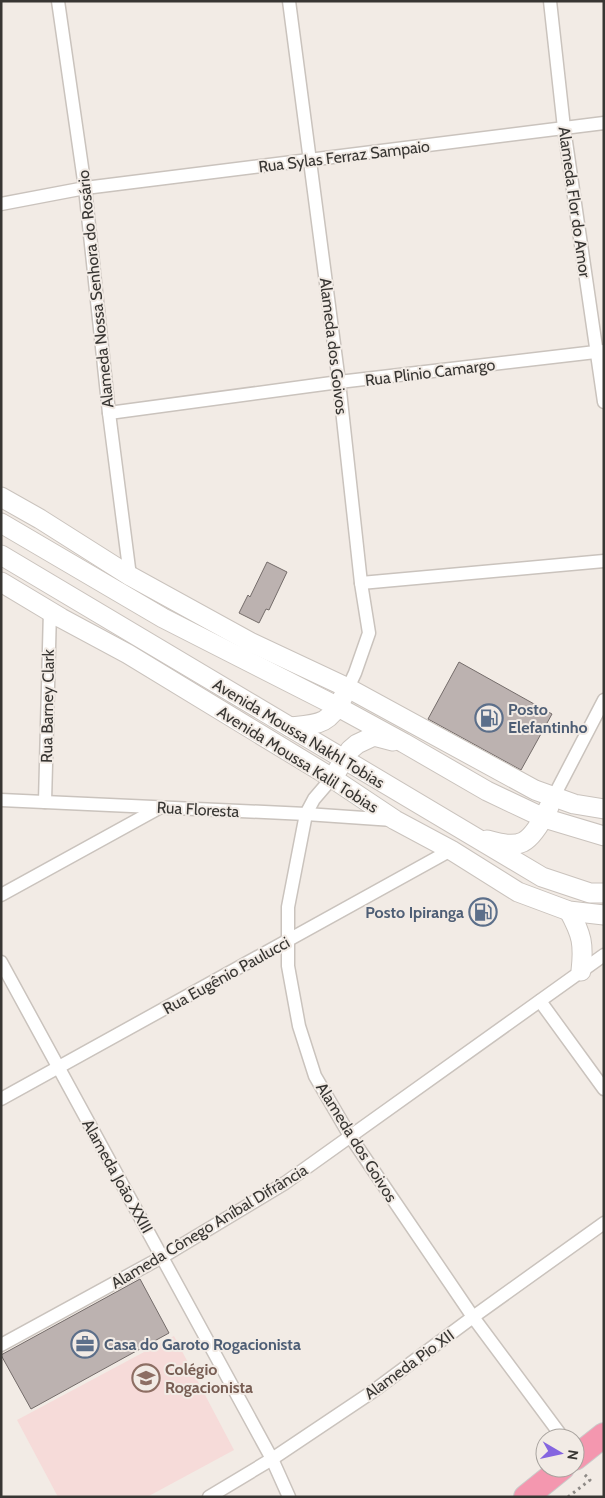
<svg xmlns="http://www.w3.org/2000/svg" width="605" height="1498" viewBox="0 0 605 1498" font-family="Cabin,sans-serif">
<rect width="100%" height="100%" fill="#f2ebe5"/>
<!-- education -->
<path fill="#f6dbd9" d="M174 1336 234 1450 147 1497H58L17 1420Z"/>
<!-- building -->
<g fill="#bcb2b0" stroke="#746c6a">
<path d="M267 562 287 572 269 610 266 609 259 623 239 613 248 595 250 597Z"/>
<path d="M459 662 552 714 521 770 428 719Z"/>
<path d="M140 1279 169 1333 31 1409 1 1355Z"/>
</g>
<g fill="none" stroke-linecap="round" stroke-linejoin="round">
<!-- street casing -->
<g stroke="#cac3bd" stroke-width="15">
<g id="street">
<path d="M58 1 85 188 109 413 130 576"/>
<path d="M289 1 339 382 361 583 369 633 355 673 348 688"/>
<path d="M550 1 564 128 604 402"/>
<path d="M1 204 85 188 604 123"/>
<path d="M109 413 339 382 604 351"/>
<path d="M361 583 604 561"/>
<path d="M332 778 314 799 306 814 288 907V966L299 1026 315 1076 350 1136 473 1317 563 1438"/>
<path d="M553 798 604 700"/>
<path d="M1 800 306 814 393 820"/>
<path d="M45 802 50 610"/>
<path d="M1 895 159 808"/>
<path d="M1 962 272 1459 289 1497"/>
<path d="M540 1001 604 1089"/>
<path d="M1 1099 451 850"/>
<path d="M1 1345 162 1257 285 1183 604 955"/>
<path d="M209 1497 272 1459 372 1392 473 1317 604 1223"/>
</g>
</g>
<!-- secondary casing -->
<g stroke="#cac3bd" stroke-width="21">
<g id="secondary">
<path d="M1 497 40 519 130 576 250 642 348 688 535 790 574 804 604 809"/>
<path d="M1 523 163 618 338 707 404 743 487 791 544 818 604 836"/>
<path d="M1 555 542 877 590 893H604"/>
<path d="M1 582 61 618 128 654 332 778 395 820 451 850 518 892 569 911 604 915"/>
<path d="M290 727C319 724 329 725 343 697"/>
<path d="M337 771 350 750 357 744 374 736 393 741"/>
<path d="M487 840C499 843 512 847 523 842 533 837 544 817 549 807"/>
<path d="M569 911C582 935 584 944 581 971"/>
</g>
</g>
<!-- highway casing -->
<g stroke="#cbcbca" stroke-width="26">
<g id="highway">
<path d="M575 1458 604 1435"/>
<path d="M526 1497 562 1468"/>
</g>
</g>
<!-- path -->
<path stroke="#8e8a86" stroke-width="3" stroke-dasharray="2.5 4" stroke-linecap="butt" d="M568 1497 590 1480 584 1474"/>
<!-- street -->
<use href="#street" stroke="#fff" stroke-width="12"/>
<!-- secondary -->
<use href="#secondary" stroke="#fff" stroke-width="19"/>
<!-- highway -->
<use href="#highway" stroke="#f497af" stroke-width="24"/>
</g>
<!-- icons -->
<defs>
<g id="fuel-ring" transform="scale(1.4375)"><circle r="9.5" fill="#f2ebe5" stroke="#5c6f8a" stroke-width="1.5"/><path d="M-5.5-6h7V0h2V4h1.3V-2.5L3-4.5l.8-.8L6-3V5H2.5V1h-1V6h-7ZM-4.2-4.7v3.2H.2V-4.7Z" fill="#5c6f8a"/></g>
<g id="office-ring" transform="scale(1.4375)"><circle r="9.5" fill="#f2ebe5" stroke="#5c6f8a" stroke-width="1.5"/><path d="M-6-3h4V-5.5h4V-3h4V5H-6ZM-1-4.5V-3h2v-1.5ZM-6 0V1H6V0Z" fill="#5c6f8a"/></g>
<g id="school-ring" transform="scale(1.4375)"><circle r="9.5" fill="#f2ebe5" stroke="#8d6e63" stroke-width="1.5"/><path d="M0-5L7-2L0 1L-7-2ZM-4 1L0 2.5L4 1V4Q0 6-4 4Z" fill="#8d6e63"/></g>
</defs>
<g fill-rule="evenodd">
<use href="#fuel-ring" x="489" y="718"/>
<use href="#fuel-ring" x="483" y="912"/>
<use href="#office-ring" x="85" y="1344"/>
<use href="#school-ring" x="146" y="1378"/>
</g>
<g text-anchor="middle" stroke-width="4" stroke-linejoin="round" paint-order="stroke">
<!-- street labels -->
<g font-size="16" fill="#383633" stroke="#f2ebe5">
<text transform="translate(344 156) rotate(-7)" y="6">Rua Sylas Ferraz Sampaio</text>
<text transform="translate(575 202) rotate(82)" y="6">Alameda Flor do Amor</text>
<text transform="translate(95 289) rotate(-96)" y="6">Alameda Nossa Senhora do Rosário</text>
<text transform="translate(334 346) rotate(83)" y="6">Alameda dos Goivos</text>
<text transform="translate(430 372) rotate(-7)" y="6">Rua Plinio Camargo</text>
<text transform="translate(47 706) rotate(-89)" y="6">Rua Barney Clark</text>
<text transform="translate(299 733) rotate(31)" y="6">Avenida Moussa Nakhl Tobias</text>
<text transform="translate(298 759) rotate(32)" y="6">Avenida Moussa Kalil Tobias</text>
<text transform="translate(198 809) rotate(3)" y="6">Rua Floresta</text>
<text transform="translate(226 975) rotate(-29)" y="6">Rua Eugênio Paulucci</text>
<text transform="translate(357 1142) rotate(58)" y="6">Alameda dos Goivos</text>
<text transform="translate(118 1176) rotate(61)" y="6">Alameda João XXIII</text>
<text transform="translate(209 1226) rotate(-31)" y="6">Alameda Cônego Aníbal Difrância</text>
<text transform="translate(409 1364) rotate(-36)" y="6">Alameda Pio XII</text>
</g>
<!-- service labels -->
<g font-size="16" font-weight="bold" fill="#4e5e75" stroke="#f2ebe5" text-anchor="start">
<text x="508" y="715">Posto<tspan x="508" dy="18">Elefantinho</tspan></text>
<text x="464" y="918" text-anchor="end">Posto Ipiranga</text>
<text x="104" y="1350">Casa do Garoto Rogacionista</text>
</g>
<!-- education labels -->
<g font-size="16" font-weight="bold" fill="#785e54" stroke="#f2ebe5" text-anchor="start">
<text x="165" y="1375">Colégio<tspan x="165" dy="18">Rogacionista</tspan></text>
</g>
</g>
<!-- border -->
<rect width="605" height="1498" fill="none" stroke="#383633" stroke-width="5"/>
<!-- north arrow -->
<g transform="translate(560 1453) rotate(99)"><circle r="24" fill="#f2ebe5" stroke="#a8a39e"/>
<path d="M0-4L9 19L0 12L-9 19Z" fill="#8565e0"/>
<text y="-8" font-size="14" font-weight="bold" text-anchor="middle" fill="#383633">N</text>
</g>
</svg>
